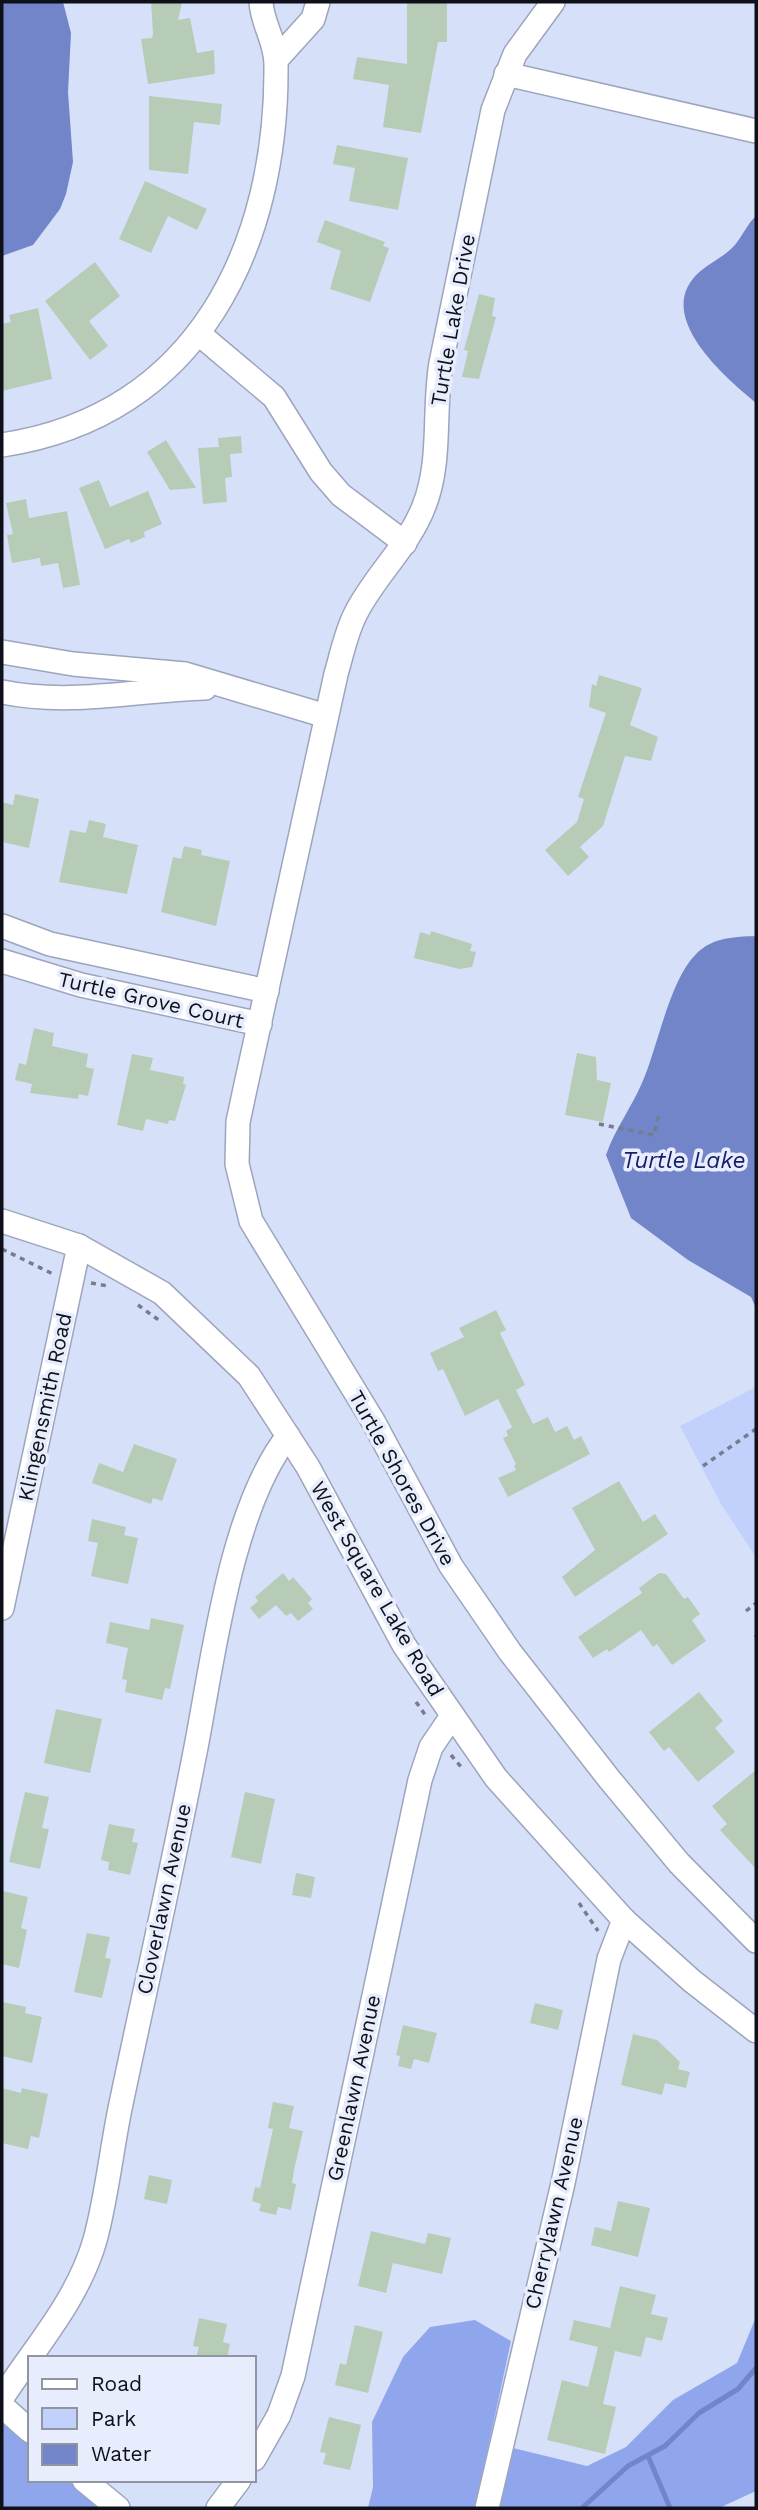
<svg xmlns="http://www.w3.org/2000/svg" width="758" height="2510" viewBox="0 0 758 2510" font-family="'Work Sans',sans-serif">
<rect width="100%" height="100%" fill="#d7e0f9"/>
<!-- green -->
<path fill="#c2d0fc" d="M756 1387V1557L721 1504 680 1426Z"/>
<!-- forest -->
<g fill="#90a6ec">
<path d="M756 2317V2491L719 2508H492L503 2458 513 2448 587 2466 626 2447 673 2400 737 2363Z"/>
<path d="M475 2320 511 2341 475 2508H368L373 2487 372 2422 403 2357 430 2327Z"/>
<path d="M2 2419 30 2443V2480H74L107 2508H2Z"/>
</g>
<!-- water -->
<g fill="#7185c8">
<path d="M2 2H63L71 33 68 92 73 162 66 194 60 209 33 245 2 256Z"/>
<path d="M756 216V403C727 379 660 322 692 280 703 265 721 260 734 246 742 237 747 224 756 216Z"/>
<path d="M756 936V1308L751 1297 688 1260 631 1218 606 1155C615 1129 631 1108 642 1083 658 1047 669 981 696 954 713 937 734 937 756 936Z"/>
</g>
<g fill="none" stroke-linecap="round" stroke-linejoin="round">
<!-- stream -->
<g stroke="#7185c8" stroke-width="5">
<path d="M648 2456 670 2508"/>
<path d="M582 2508 628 2466 665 2446 699 2413 738 2389 756 2368"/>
</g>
</g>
<!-- building -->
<g fill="#b7ccb7">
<path d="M151 2H182L178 20 190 18 197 53 214 50 215 74 148 84 141 39 152 38 153 34Z"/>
<path d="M407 2H447V42H438L421 133 383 127 389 85 353 79 357 57 407 64Z"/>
<path d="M149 96 222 104 220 125 194 122 188 174 149 170Z"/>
<path d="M337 145 408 158 398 210 349 201 355 168 333 164Z"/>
<path d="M145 181 207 209 197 230 168 216 151 253 119 239Z"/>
<path d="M325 220 385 242 383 246 389 248 370 302 330 289 341 251 317 242Z"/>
<path d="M95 262 120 296 89 321 108 346 90 360 45 301Z"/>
<path d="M479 294 495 298 492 316 496 317 479 379 462 377 468 351 464 350Z"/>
<path d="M38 308 52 379 2 391V324L11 322 9 315Z"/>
<path d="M241 436 242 453 230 454 232 477 225 478 227 502 203 504 198 448 219 447 218 438Z"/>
<path d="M166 440 196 488 170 490 147 452Z"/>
<path d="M99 480 110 507 148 491 162 524 144 532 145 537 131 543 129 539 105 549 79 488Z"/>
<path d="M26 499 29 518 67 511 80 585 63 588 58 563 41 566 40 558 12 563 7 535 13 534 6 503Z"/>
<path d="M599 675 642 688 630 725 658 737 651 761 625 756 603 826 580 847 589 857 568 876 545 850 577 822 584 799 578 797 606 713 589 707 592 684 596 686Z"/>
<path d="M15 794 39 799 29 848 2 842V802L13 805Z"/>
<path d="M89 820 106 824 103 837 138 845 127 894 59 882 70 830 86 833Z"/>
<path d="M184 846 202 850 201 855 230 861 216 926 161 912 173 857 181 859Z"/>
<path d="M431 931 472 944 470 951 476 952 472 967 460 969 414 958 420 932 430 935Z"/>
<path d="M34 1028 54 1033 52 1046 88 1054 86 1067 94 1069 88 1096 79 1094 78 1099 30 1093 32 1084 15 1080 19 1063 26 1065Z"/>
<path d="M577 1053 596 1057 597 1080 611 1083 603 1122 565 1115Z"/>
<path d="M132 1054 153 1058 150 1070 184 1077 183 1084 186 1085 175 1121 169 1120 168 1124 146 1119 143 1131 117 1125Z"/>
<path d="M496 1310 506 1330 500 1333 525 1385 516 1390 533 1424 548 1417 555 1432 567 1426 574 1440 581 1436 590 1454 508 1497 498 1478 516 1470 514 1466 516 1464 503 1438 508 1436 506 1431 512 1427 498 1399 465 1416 443 1369 438 1371 430 1353 464 1337 459 1328Z"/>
<path d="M134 1444 177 1459 162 1501 153 1498 151 1504 92 1483 99 1463 123 1472Z"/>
<path d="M619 1481 643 1522 655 1514 668 1534 575 1597 562 1577 595 1550 572 1508Z"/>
<path d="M92 1519 126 1527 124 1535 138 1538 128 1584 91 1576 98 1543 88 1541Z"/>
<path d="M283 1573 289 1581 293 1577 312 1599 308 1603 313 1609 298 1621 291 1613 286 1616 276 1605 259 1619 250 1608 258 1601 255 1597Z"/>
<path d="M659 1573 666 1574 684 1599 688 1597 700 1614 692 1620 706 1641 672 1665 657 1644 653 1647 641 1630 609 1652 607 1649 593 1658 578 1637 642 1593 639 1588Z"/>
<path d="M151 1618 184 1625 170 1689 165 1688 162 1700 125 1692 127 1680 122 1679 128 1648 106 1643 110 1622 149 1630Z"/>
<path d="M699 1692 723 1721 715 1728 735 1752 698 1782 669 1747 664 1751 649 1732Z"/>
<path d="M56 1709 102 1719 90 1773 44 1763Z"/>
<path d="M756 1770V1869L720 1830 727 1824 712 1806Z"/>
<path d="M25 1792 49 1797 42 1828 49 1829 40 1869 9 1862Z"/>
<path d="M245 1792 275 1799 261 1864 231 1857Z"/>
<path d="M109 1824 135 1829 132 1842 138 1843 130 1875 108 1870 109 1862 101 1860Z"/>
<path d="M296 1873 315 1877 311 1898 292 1895Z"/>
<path d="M3 1891 28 1897 21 1928 27 1930 19 1968 2 1964Z"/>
<path d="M87 1933 110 1937 105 1958 111 1959 102 1998 74 1992Z"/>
<path d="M2 2002 26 2007 25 2013 42 2017 32 2063 2 2056Z"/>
<path d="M535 2003 563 2010 558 2030 530 2023Z"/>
<path d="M403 2025 437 2033 429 2063 414 2059 411 2069 398 2066 400 2056 396 2055Z"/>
<path d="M633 2034 657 2040 680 2062 678 2069 690 2072 686 2088 665 2083 662 2095 621 2085Z"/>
<path d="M2 2088 21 2093 22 2088 48 2094 39 2138 31 2136 28 2149 2 2143Z"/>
<path d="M273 2102 294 2106 289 2128 303 2131 294 2170 292 2183 296 2184 291 2210 278 2207 276 2215 259 2211 261 2204 252 2201 255 2187 260 2188 273 2129 268 2128Z"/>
<path d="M149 2175 172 2180 167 2204 144 2199Z"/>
<path d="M618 2201 650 2208 638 2257 591 2245 595 2227 611 2231Z"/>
<path d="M371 2231 425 2244 428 2233 451 2238 442 2274 393 2263 386 2293 358 2286Z"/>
<path d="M620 2286 656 2295 651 2314 668 2318 662 2341 646 2337 641 2357 615 2351 603 2404 616 2407 605 2454 547 2440 562 2380 588 2387 598 2347 569 2340 574 2320 610 2328Z"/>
<path d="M199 2318 227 2324 223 2342 230 2344 227 2358H196L199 2347 193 2346Z"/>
<path d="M355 2325 383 2332 368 2393 335 2385 340 2363 346 2365Z"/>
<path d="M329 2417 361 2425 350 2470 323 2464 326 2453 320 2452Z"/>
</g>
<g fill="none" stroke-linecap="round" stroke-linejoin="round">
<!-- minor casing -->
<g stroke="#9da5be" stroke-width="26">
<g id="minor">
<path d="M553 2 515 54 493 110 441 363C433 410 442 461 424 506 409 546 375 575 356 613 346 632 342 654 336 674L245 1089 238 1122 237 1164 251 1221 373 1421 451 1566 510 1652 610 1780 679 1863 756 1941"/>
<path d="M276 60 313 19 318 2"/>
<path d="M506 74 756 131"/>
<path d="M198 333 274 397 321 472 341 495 405 543"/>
<path d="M2 445C198 416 278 245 276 64 276 42 262 23 261 2"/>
<path d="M2 652 73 664 185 674 326 716"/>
<path d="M2 692C70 706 136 690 205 688"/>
<path d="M2 926 50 944 267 991"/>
<path d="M2 961 81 985 260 1024"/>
<path d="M2 1221 79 1246 162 1293 249 1376 308 1467 404 1645 496 1778 624 1920 692 1981 756 2031"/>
<path d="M2 1608 79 1246"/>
<path d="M2 2398C35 2347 78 2300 95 2240 107 2197 112 2144 122 2099 147 1980 174 1862 197 1742 214 1652 232 1507 288 1436"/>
<path d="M2 2406 30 2431"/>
<path d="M254 2459 279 2415 293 2376 420 1780 431 1747 452 1716"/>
<path d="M84 2480 118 2508"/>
<path d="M218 2508 239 2480"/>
<path d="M487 2508 563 2183 609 1959 624 1920"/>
</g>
</g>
<!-- path -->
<g stroke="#767c8d" stroke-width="3.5" stroke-dasharray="5 5" stroke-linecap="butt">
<path d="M599 1124 654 1135 659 1114"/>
<path d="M2 1249 53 1274"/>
<path d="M91 1283 108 1286"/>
<path d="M138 1305 160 1321"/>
<path d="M703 1466 756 1429"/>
<path d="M746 1611 756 1603"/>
<path d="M755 1637 756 1636"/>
<path d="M416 1702 426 1716"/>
<path d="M451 1755 462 1768"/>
<path d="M579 1903 598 1931"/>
</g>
<!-- minor -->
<use href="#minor" stroke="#fff" stroke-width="23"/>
</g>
<g text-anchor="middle" stroke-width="7" stroke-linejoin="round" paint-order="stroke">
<!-- street labels -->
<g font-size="21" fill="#0e1119" stroke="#e8edfd">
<text transform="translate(453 320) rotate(-80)" y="7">Turtle Lake Drive</text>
<text transform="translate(151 1000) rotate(13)" y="7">Turtle Grove Court</text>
<text transform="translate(45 1407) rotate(-78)" y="7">Klingensmith Road</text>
<text transform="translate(402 1478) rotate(61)" y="7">Turtle Shores Drive</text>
<text transform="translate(377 1589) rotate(60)" y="7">West Square Lake Road</text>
<text transform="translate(164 1899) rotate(-78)" y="7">Cloverlawn Avenue</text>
<text transform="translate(354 2088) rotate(-78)" y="7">Greenlawn Avenue</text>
<text transform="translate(554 2213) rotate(-77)" y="7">Cherrylawn Avenue</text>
</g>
<!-- water labels -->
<g font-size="23" font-style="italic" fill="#151c6b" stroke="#e8edfd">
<text x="684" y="1168">Turtle Lake</text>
</g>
</g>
<!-- border -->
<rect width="758" height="2510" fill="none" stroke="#0e1119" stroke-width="7"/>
<!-- legend -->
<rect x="28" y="2356" width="228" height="126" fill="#e8edfd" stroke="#9195a2" stroke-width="2"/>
<rect x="42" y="2379" width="35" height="10" fill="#ffffff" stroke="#9195a2" stroke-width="2"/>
<text x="91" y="2391" font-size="21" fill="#0e1119">Road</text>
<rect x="42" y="2408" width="35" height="21" fill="#c2d0fc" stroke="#9195a2" stroke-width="2"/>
<text x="91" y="2426" font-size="21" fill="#0e1119">Park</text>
<rect x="42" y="2444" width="35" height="21" fill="#7185c8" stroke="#9195a2" stroke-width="2"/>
<text x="91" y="2461" font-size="21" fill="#0e1119">Water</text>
</svg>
